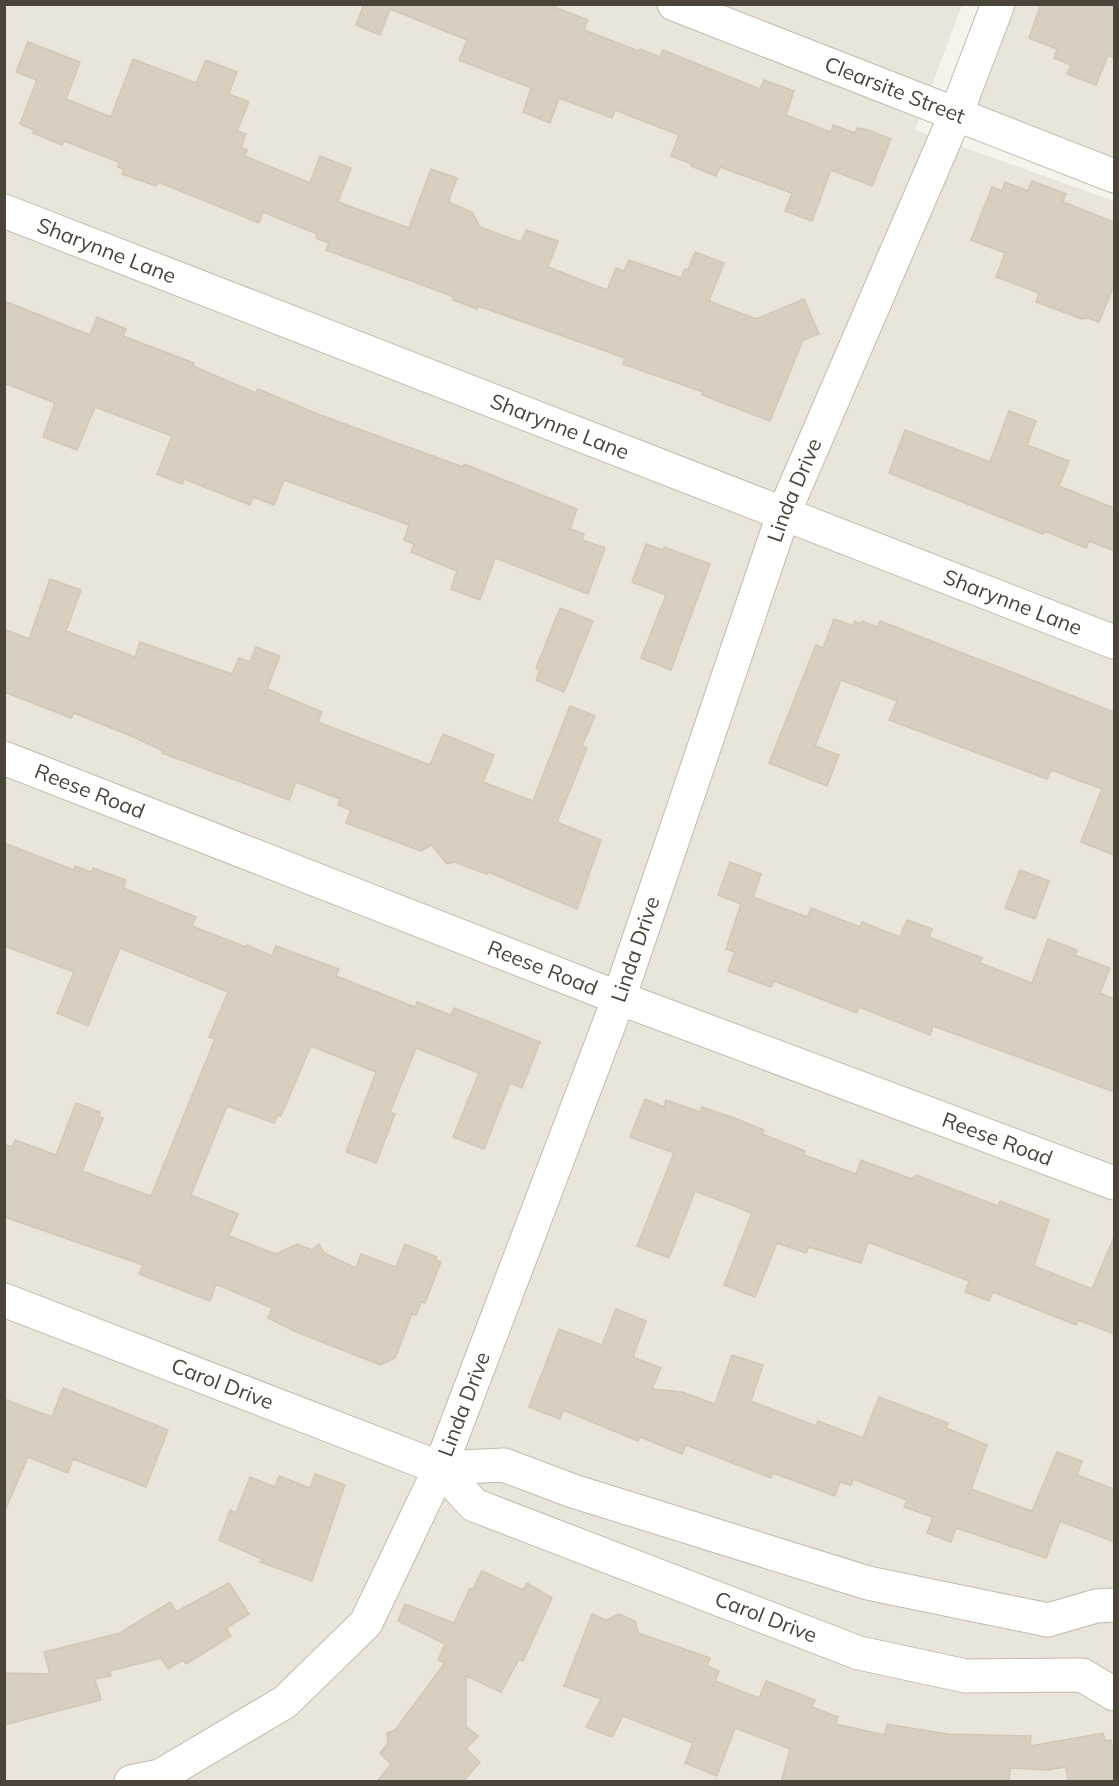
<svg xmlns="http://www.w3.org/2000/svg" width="1119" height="1786" viewBox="0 0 1119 1786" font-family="Mulish,sans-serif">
<rect width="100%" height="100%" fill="#f6f3ec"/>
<!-- residential -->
<g fill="#eae5da">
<path d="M5 5H962L915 130 1114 201V1781L5 1782Z"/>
<path d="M998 5H1114V176L956 114Z"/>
</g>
<!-- building -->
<g fill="#d8cfc1" stroke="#d3c7b4" stroke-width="1.5">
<path d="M364 4H547L588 20 584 30 639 51 640 49 660 57 663 50 760 89 764 80 794 91 786 115 831 132 833 125 855 133 857 128 868 130 891 139 872 186 831 170 812 221 785 211 792 193 720 167 716 176 691 166 692 164 671 156 679 135 615 110 612 118 559 98 550 123 523 112 531 88 459 60 467 40 390 9 380 35 356 25Z"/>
<path d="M1041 4H1114V58L1108 55 1096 85 1067 74 1071 65 1054 58 1057 49 1029 38Z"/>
<path d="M28 42 80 62 66 99 111 117 133 59 196 83 206 60 237 72 229 94 249 102 237 131 246 134 241 148 247 150 245 156 310 183 320 156 351 168 338 202 409 228 431 169 457 178 448 202 472 212 480 227 521 242 526 230 558 241 548 267 607 290 616 268 624 271 629 260 681 278 685 269 688 270 695 252 724 263 709 301 756 319 804 299 819 334 803 340 770 421 702 395 703 392 623 364 625 358 478 306 477 309 453 300 454 297 417 283 326 250 329 243 316 238 317 234 263 212 259 223 158 182 156 186 122 174 124 169 118 167 119 162 64 141 62 145 33 133 34 130 20 124 37 80 16 72Z"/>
<path d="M1032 181 1066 194 1063 202 1114 222V285L1099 322 1088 318 1082 319 1036 302 1039 293 996 277 1005 253 971 240 992 187 1002 191 1005 182 1028 191Z"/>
<path d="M4 301 90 335 97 317 126 329 123 336 194 363 193 366 256 393 258 389 320 415 463 467 464 464 577 509 570 529 584 534 582 540 605 548 588 594 495 558 480 600 451 589 457 571 411 552 414 544 404 540 409 525 284 480 274 505 253 497 250 505 184 479 182 484 157 474 172 436 95 407 77 450 43 437 55 403 4 383Z"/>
<path d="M1009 411 1036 421 1027 445 1069 461 1059 486 1114 508V551L1089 541 1086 548 1045 531 1043 534 889 473 905 430 990 462Z"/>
<path d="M646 544 663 550 664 547 710 564 671 670 641 658 666 595 632 582Z"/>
<path d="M50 579 81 590 66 631 135 657 140 642 232 674 239 658 250 662 256 647 280 656 267 689 322 712 318 722 430 765 443 734 494 755 483 782 533 801 570 706 595 716 582 746 587 748 557 822 601 840 577 909 488 872 487 874 454 862 447 864 432 845 421 851 346 823 351 810 338 805 340 799 296 782 289 800 162 753 163 751 136 738 74 713 71 718 4 692V629L29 639Z"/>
<path d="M560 608 593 621 564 692 536 680 540 670 536 668Z"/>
<path d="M834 619 853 626 855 621 861 624 862 621 877 627 880 621 1114 712V855L1081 842 1102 789 1051 770 1047 779 889 720 897 701 841 680 815 746 839 755 827 786 769 763 816 645 823 648Z"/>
<path d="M4 843 74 870 75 866 91 872 93 868 126 880 123 888 196 917 192 926 246 947 247 945 272 956 276 946 339 969 336 976 415 1007 417 1002 451 1015 454 1008 540 1042 522 1088 510 1083 484 1149 453 1137 479 1073 416 1048 390 1112 395 1114 376 1163 346 1152 376 1072 311 1046 281 1116 278 1115 274 1123 227 1106 191 1195 238 1214 229 1236 276 1254 297 1244 312 1250 319 1244 324 1253 356 1268 361 1254 396 1267 405 1244 437 1257 436 1260 441 1262 425 1303 421 1302 416 1315 412 1314 395 1358 380 1365 294 1331 268 1318 272 1308 216 1284 210 1301 139 1274 143 1265 4 1217V1144L12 1147 15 1140 56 1155 76 1103 100 1112 99 1117 103 1118 82 1171 151 1196 215 1039 209 1037 228 992 120 948 88 1026 57 1013 74 972 4 946Z"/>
<path d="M730 862 761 874 753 897 807 917 811 908 860 927 862 922 900 937 907 920 932 929 929 937 982 958 980 963 1032 983 1048 939 1077 950 1075 955 1110 968 1100 993 1114 999V1092L933 1026 930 1035 859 1007 857 1013 774 981 771 987 728 971 735 952 726 949 741 904 718 895Z"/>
<path d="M1020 870 1049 881 1035 919 1005 908Z"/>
<path d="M645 1099 664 1107 666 1100 700 1112 702 1107 737 1119 764 1130 762 1134 805 1151 804 1155 856 1174 861 1160 912 1179 916 1175 998 1206 1000 1201 1049 1220 1034 1266 1092 1289 1114 1237V1334L1078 1320 1076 1325 993 1292 989 1301 965 1292 969 1281 868 1242 861 1263 809 1247 806 1253 777 1243 755 1297 724 1285 752 1213 695 1191 669 1258 637 1246 674 1153 630 1137Z"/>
<path d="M616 1309 646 1321 633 1357 661 1368 652 1389 682 1392 715 1404 732 1355 763 1365 751 1401 816 1426 818 1421 863 1438 879 1397 948 1423 946 1428 987 1445 971 1489 1032 1511 1057 1452 1082 1461 1077 1475 1114 1489V1542L1060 1521 1046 1558 956 1528 951 1542 927 1533 933 1517 904 1507 907 1500 853 1479 851 1485 840 1482 835 1496 773 1473 771 1478 686 1445 682 1454 640 1437 638 1441 563 1410 560 1419 529 1407 559 1329 602 1345Z"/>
<path d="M63 1388 168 1430 146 1487 73 1459 68 1473 28 1457 4 1513V1399L52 1417Z"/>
<path d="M315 1474 345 1485 312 1581 260 1562 264 1560 219 1540 230 1510 236 1513 250 1477 275 1487 279 1476 310 1488Z"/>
<path d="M482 1571 523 1590 527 1583 552 1598 523 1661 519 1659 501 1692 466 1676V1726L478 1736 466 1749 480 1762 463 1782H377L391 1764 380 1753 388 1743 387 1733 395 1730 445 1663 438 1660 445 1644 398 1621 405 1604 454 1623 470 1588 473 1589Z"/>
<path d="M229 1583 249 1614 226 1628 231 1636 186 1664 183 1660 168 1669 161 1658 110 1671 111 1676 95 1679 101 1700 4 1725V1673L50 1674 44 1652 120 1633 170 1602 176 1612Z"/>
<path d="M592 1614 606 1620 619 1614 635 1621 638 1633 710 1658 707 1666 719 1671 715 1681 759 1698 766 1681 815 1700 812 1707 838 1717 836 1724 885 1735 887 1724 947 1734 1031 1736 1030 1746 1103 1733 1105 1741 1111 1740 1114 1757V1782H1068L1066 1767 1047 1770 1010 1768 1009 1782H781L790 1749 735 1728 717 1776 685 1763 693 1743 623 1716 612 1737 586 1727 601 1699 564 1686Z"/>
</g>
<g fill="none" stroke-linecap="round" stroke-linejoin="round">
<!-- minor casing -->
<g stroke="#c2bbae" stroke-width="35">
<g id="minor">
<path id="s1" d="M674 4 1114 176"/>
<path id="s2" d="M4 211 1114 642"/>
<path id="s3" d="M4 758 619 998 1114 1183"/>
<path id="s4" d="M4 1300 440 1468 504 1465 573 1491 868 1583 1048 1620 1096 1606 1114 1605"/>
<path id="s5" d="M440 1468 474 1505 859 1653 966 1676 1082 1675 1114 1694"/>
<path id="s6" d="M131 1782 160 1776 285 1702 366 1623 440 1468 619 998 783 515 956 114 998 4"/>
</g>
</g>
<!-- minor -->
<use href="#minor" stroke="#fff" stroke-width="33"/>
</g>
<g text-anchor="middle" stroke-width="6" stroke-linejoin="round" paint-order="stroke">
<!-- street labels -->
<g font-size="21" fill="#4b4439" stroke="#fff">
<text dy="7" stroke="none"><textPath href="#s1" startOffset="237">Clearsite Street</textPath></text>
<text dy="7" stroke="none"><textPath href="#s2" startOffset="110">Sharynne Lane</textPath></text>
<text dy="7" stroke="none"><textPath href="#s2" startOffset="596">Sharynne Lane</textPath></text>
<text dy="7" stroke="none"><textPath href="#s6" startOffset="1500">Linda Drive</textPath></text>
<text dy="7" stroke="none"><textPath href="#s2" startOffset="1082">Sharynne Lane</textPath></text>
<text dy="7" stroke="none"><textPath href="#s3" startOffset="92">Reese Road</textPath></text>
<text dy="7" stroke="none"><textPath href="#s6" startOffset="1014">Linda Drive</textPath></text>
<text dy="7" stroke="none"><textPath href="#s3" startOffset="578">Reese Road</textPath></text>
<text dy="7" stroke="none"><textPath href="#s3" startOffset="1064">Reese Road</textPath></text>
<text dy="7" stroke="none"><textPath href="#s4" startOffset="234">Carol Drive</textPath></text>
<text dy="7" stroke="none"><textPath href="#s6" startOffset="528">Linda Drive</textPath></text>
<text dy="7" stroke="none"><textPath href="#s5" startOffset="363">Carol Drive</textPath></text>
</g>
</g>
<!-- border -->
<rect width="1119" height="1786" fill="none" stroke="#4b4439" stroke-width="12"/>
</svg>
